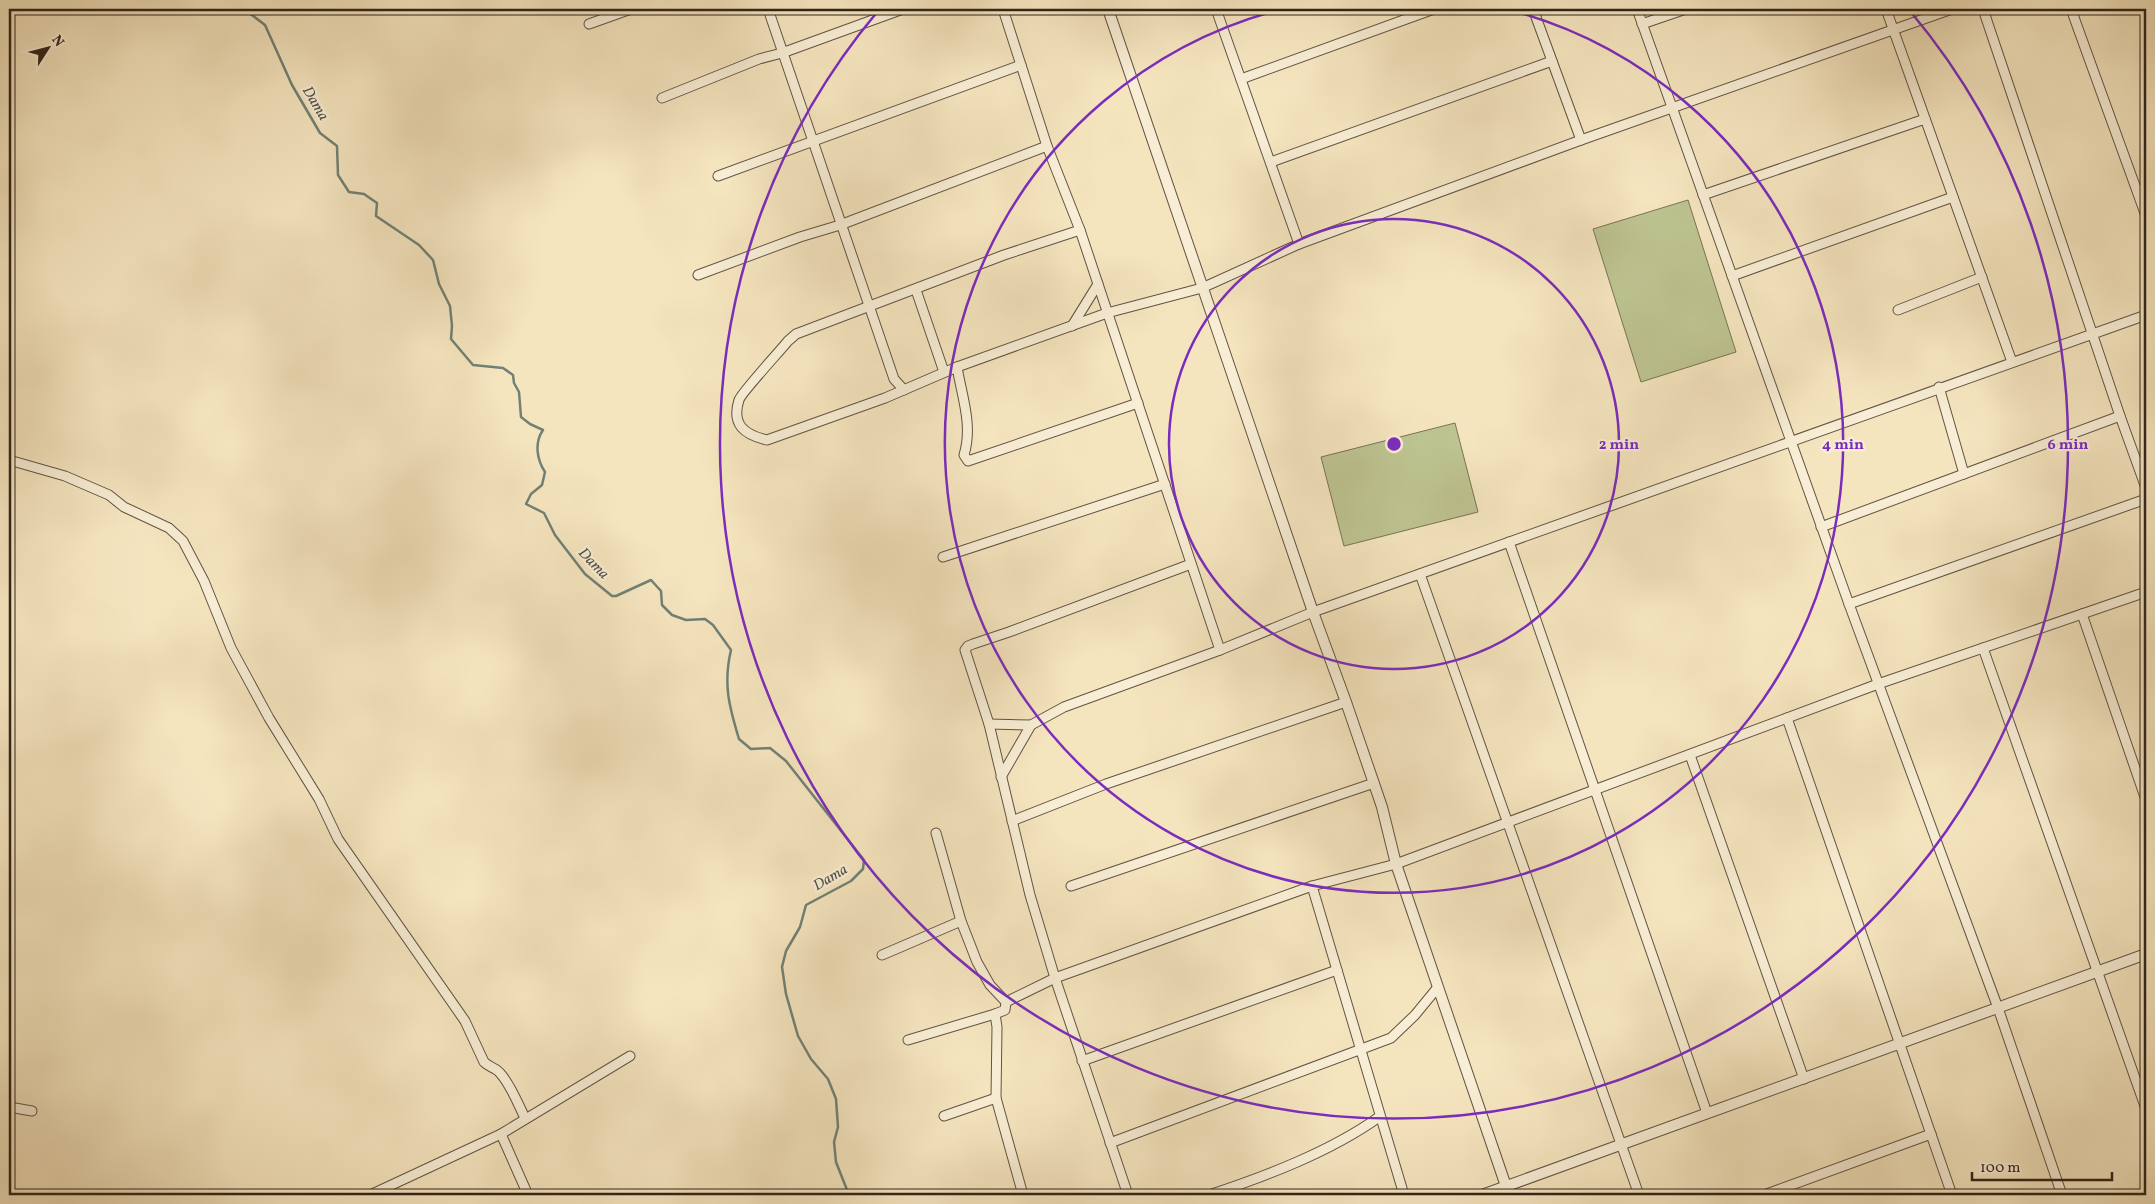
<svg xmlns="http://www.w3.org/2000/svg" width="2155" height="1204" viewBox="0 0 2155 1204" font-family="Vollkorn,serif">
<rect width="100%" height="100%" fill="#f5e5bf"/>
<filter id="stains"><feTurbulence type="fractalNoise" baseFrequency=".004" numOctaves="4"/><feColorMatrix values="0 0 0 0 .2 0 0 0 0 .09 0 0 0 0 .02 0 0 0 .5 -.17"/></filter>
<radialGradient id="worn" r=".72"><stop offset=".6" stop-color="#630" stop-opacity="0"/><stop offset="1" stop-color="#630" stop-opacity=".3"/></radialGradient>
<!-- green -->
<g fill="#bdc491" stroke="#767456">
<path d="M1688 200 1736 352 1641 382 1593 229Z"/>
<path d="M1455 423 1478 512 1344 546 1321 457Z"/>
</g>
<g fill="none" stroke-linecap="round" stroke-linejoin="round">
<!-- stream -->
<path stroke="#718176" stroke-width="2.5" d="M244 9 265 25 292 85 320 133 337 146 338 175 349 192 364 194 377 203 376 216 419 245 433 260 439 284 450 306 452 326 451 339 473 365 503 368 513 375 514 383 519 392 521 417 530 424 543 430C534 443 537 460 545 472L542 485 531 494 526 504 544 513 555 535 585 574 612 596H616L651 580 661 591 662 605 672 615 686 620 705 619 713 625 731 650C723 684 729 706 739 739L751 749 770 748 786 761 864 860 863 869 851 881 806 905 800 927 786 951 782 967 786 994 798 1036 811 1059 828 1079 836 1099 838 1127 834 1142 836 1162 849 1195"/>
<!-- minor casing -->
<g stroke="#615443" stroke-width="11">
<g id="minor">
<path d="M768 9 894 379 904 390"/>
<path d="M1003 9 1047 146 1080 230 1220 650"/>
<path d="M1216 9 1299 244"/>
<path d="M1533 9 1581 140"/>
<path d="M1637 9 1849 604 1998 1008 2062 1195"/>
<path d="M1886 9 2012 362"/>
<path d="M1983 9 2120 416 2146 488"/>
<path d="M2071 9 2146 216"/>
<path d="M589 24 631 9"/>
<path d="M1642 24 1686 9"/>
<path d="M1241 79 1434 9"/>
<path d="M662 98 759 59 782 53 903 9"/>
<path d="M1271 162 1552 61"/>
<path d="M718 176 1021 65"/>
<path d="M1703 195 1925 119"/>
<path d="M1080 230 1004 255 796 334 788 341C780 351 741 393 739 400 731 425 745 435 767 440L885 398 957 367 1107 313 1202 288 1299 244 1581 140 1952 9"/>
<path d="M698 275 800 237 840 225 1047 146"/>
<path d="M1732 276 1953 197"/>
<path d="M916 290 944 372"/>
<path d="M1898 310 1982 277"/>
<path d="M1072 326 1098 284"/>
<path d="M957 367C962 397 973 425 964 455L968 461 1138 403"/>
<path d="M1939 387 1964 474"/>
<path d="M9 460 65 476 109 495 124 507 169 528 183 541 204 581 231 648 269 718 319 799 338 839 465 1021 484 1062C489 1067 496 1068 500 1073 511 1085 518 1104 525 1118"/>
<path d="M1821 527 2120 416"/>
<path d="M1509 542 1707 1113"/>
<path d="M943 557 1165 484"/>
<path d="M1420 574 1639 1195"/>
<path d="M1849 604 2146 499"/>
<path d="M2082 614 2146 800"/>
<path d="M1983 648 2146 1109"/>
<path d="M1787 718 1952 1195"/>
<path d="M989 724 1031 725 1064 707 1220 650 1313 612 2146 315"/>
<path d="M1690 755 1804 1079"/>
<path d="M1001 777 1031 725"/>
<path d="M1012 821 1106 784 1346 702"/>
<path d="M1071 886 1374 783"/>
<path d="M1312 886 1404 1195"/>
<path d="M882 955 961 921"/>
<path d="M1006 1002 1055 978 1312 886 1396 864 1878 684 2146 592"/>
<path d="M995 1014 997 1027 996 1098 1023 1195"/>
<path d="M908 1040 995 1014 1005 1010 1006 1002 990 985 977 962 961 921 936 833"/>
<path d="M1082 1061 1337 970"/>
<path d="M9 1107 32 1111"/>
<path d="M944 1116 996 1098"/>
<path d="M501 1134 528 1195"/>
<path d="M1110 1143 1391 1038 1415 1015 1438 987"/>
<path d="M370 1195 501 1134 630 1056"/>
<path d="M1128 1195 1055 978 1030 895 989 724 965 650 968 646 973 644 1009 632 1191 564"/>
<path d="M1209 1195C1266 1176 1330 1152 1379 1117"/>
<path d="M1764 1195 1931 1134"/>
</g>
</g>
<!-- tertiary casing -->
<g stroke="#615443" stroke-width="12">
<g id="tertiary">
<path d="M1108 9 1313 612 1346 702 1382 807 1396 864 1509 1195"/>
<path d="M1482 1195 2146 954"/>
</g>
</g>
<!-- minor -->
<use href="#minor" stroke="#f8eed5" stroke-width="9"/>
<!-- tertiary -->
<use href="#tertiary" stroke="#f8eed5" stroke-width="10"/>
</g>
<!-- distance rings -->
<g fill="none" stroke="#7b2cbf" stroke-width="2.5">
<circle cx="1394" cy="444" r="225"/>
<path d="M1506 9A449 449 0 1 1 1282 9"/>
<path d="M1910 11A674 674 0 1 1 878 11"/>
</g>
<g text-anchor="middle" stroke-width="4.5" stroke-linejoin="round" paint-order="stroke">
<!-- water labels -->
<g font-size="15" font-style="italic" fill="#505248" stroke="#f8eed5">
<text transform="translate(316 103) rotate(59)" y="5">Dama</text>
<text transform="translate(594 563) rotate(46)" y="5">Dama</text>
<text transform="translate(830 877) rotate(-31)" y="5">Dama</text>
</g>
</g>
<circle cx="1394" cy="444" r="8" fill="#7b2cbf" stroke="#f8eed5" stroke-width="2.5"/>
<g font-size="15" text-anchor="middle" font-weight="bold" fill="#7b2cbf" stroke="#f8eed5" stroke-width="4.5" stroke-linejoin="round" paint-order="stroke">
<text x="1619" y="449">2 min</text>
<text x="1843" y="449">4 min</text>
<text x="2068" y="449">6 min</text>
</g>
<!-- margin -->
<rect width="2155" height="1204" fill="none" stroke="#f5e5bf" stroke-width="30"/>
<rect x="10" y="10" width="2135" height="1184" fill="none" stroke="#30241a" stroke-width="2.5"/>
<rect x="15" y="15" width="2125" height="1174" fill="none" stroke="#30241a"/>
<!-- north arrow -->
<g transform="translate(48 48) rotate(54)" stroke="#f8eed5" stroke-width="4" paint-order="stroke">
<path d="M0-4L9 19L0 12L-9 19Z" fill="#30241a"/>
<text y="-8" font-size="14" font-weight="bold" text-anchor="middle" fill="#30241a">N</text>
</g>
<!-- scale -->
<path d="M1972 1172v8h140v-8" fill="none" stroke="#30241a" stroke-width="2.5"/>
<text x="1980" y="1172" font-size="15" fill="#30241a" stroke="#f8eed5" stroke-width="4" paint-order="stroke">100 m</text>
<rect width="100%" height="100%" filter="url(#stains)"/>
<rect width="100%" height="100%" fill="url(#worn)"/>
</svg>
